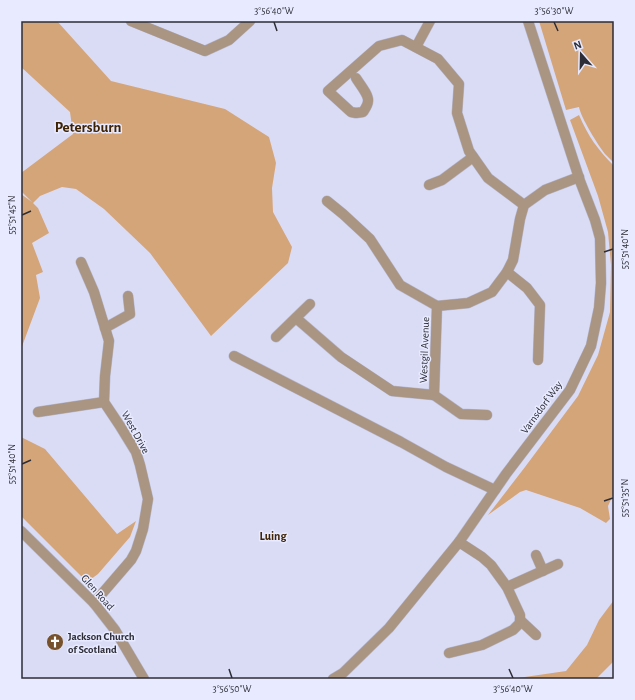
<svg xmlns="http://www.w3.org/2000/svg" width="635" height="700" viewBox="0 0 635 700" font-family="'Alegreya Sans',sans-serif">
<rect width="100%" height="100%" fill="#dadcf6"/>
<!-- green -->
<g fill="#d5a57a">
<path d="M21 21H57L111 81 225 109 269 137 276 163 272 188 273 212 292 247 288 263 211 336 150 253 104 209 76 189 62 187 40 196 33 203 38 208 49 233 32 243 43 272 36 275 40 298 21 349V194L32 202 21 191V173L73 134 70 112 21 67Z"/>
<path d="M539 21H614V163C611 160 608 157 605 154 598 145 581 118 579 107L566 110Z"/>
<path d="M579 115C588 136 598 150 614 166V493L608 506 610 519 606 523 580 508 526 490 520 492 488 515 525 467 578 396 598 355 610 312 611 265 608 232 598 196 570 120Z"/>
<path d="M21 437 45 449 117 534 136 521 130 537 98 574 87 582 21 516Z"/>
<path d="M614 600V661L596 679H511L566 671 587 645 599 620Z"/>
</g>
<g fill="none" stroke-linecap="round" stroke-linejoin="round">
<!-- street casing -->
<g stroke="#b7b9d0" stroke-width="11">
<g id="street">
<path d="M131 21 205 51 229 40 250 21"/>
<path d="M416 47 430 21"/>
<path d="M356 78C359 83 369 95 368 101 368 105 365 109 363 112L356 113 351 112 328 91 379 46 402 40 438 59 459 84 457 113 469 151 488 178 524 205"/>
<path d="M429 185 442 180 473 157"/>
<path d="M327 201 343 214 370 239 400 285 437 306 468 303 492 292 507 272 513 260 520 219 524 205 545 190 579 177"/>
<path d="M81 262 94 292 109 341 105 376 104 402 120 426 136 452 140 465 148 499 143 529 136 551 131 560 94 603"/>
<path d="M507 272 527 288 540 305 538 360"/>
<path d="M296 318 341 357 392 391 434 395"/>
<path d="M105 328 130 314 128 296"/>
<path d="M276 337 310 304"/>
<path d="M234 356 401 442 446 467 495 490"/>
<path d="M434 395 437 306"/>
<path d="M434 395 461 414 487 415"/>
<path d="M38 412 104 402"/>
<path d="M21 531 94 603 115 630 144 679"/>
<path d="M536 555 543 571"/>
<path d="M507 587 558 564"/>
<path d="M520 620 536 635"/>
<path d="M449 653 482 645 513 630 520 623V615L507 587 491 565 482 557 459 542"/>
<path d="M333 679 343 673 389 628 459 542 506 474 570 390 591 346 599 308 601 283 600 238 595 220 580 181 528 21"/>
</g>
</g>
<!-- street -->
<use href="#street" stroke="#aa9582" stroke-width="10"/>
</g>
<!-- ticks -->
<path fill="none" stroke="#2c2d36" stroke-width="1.5" d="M274 22 277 31M554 22 558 31M22 215 31 211M604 252 613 249M22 464 31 460M604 501 613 498M229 669 232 678M509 669 513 678"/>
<!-- icons -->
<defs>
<g id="church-disc" transform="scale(0.9)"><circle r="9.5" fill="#76512c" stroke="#e8eaff"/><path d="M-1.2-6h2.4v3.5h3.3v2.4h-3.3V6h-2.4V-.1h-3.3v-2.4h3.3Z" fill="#fff"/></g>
</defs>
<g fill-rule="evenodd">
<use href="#church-disc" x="55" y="642"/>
</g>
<g text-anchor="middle" stroke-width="3" stroke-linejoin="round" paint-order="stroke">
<!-- street labels -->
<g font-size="11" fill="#2c2d36" stroke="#e8eaff">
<text transform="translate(424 350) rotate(-88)" y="4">Westgil Avenue</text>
<text transform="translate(541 407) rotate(-54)" y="4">Varnsdorf Way</text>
<text transform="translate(136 432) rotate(61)" y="4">West Drive</text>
<text transform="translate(98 592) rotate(48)" y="4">Glen Road</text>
</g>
<!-- poi labels -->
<g font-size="11" font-weight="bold" fill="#2c2d36" stroke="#e8eaff" text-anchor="start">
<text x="68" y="640">Jackson Church<tspan x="68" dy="13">of Scotland</tspan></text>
</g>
<!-- neighbourhood labels -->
<g font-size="12" font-weight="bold" fill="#3d2203" stroke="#e8eaff">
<text x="273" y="540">Luing</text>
</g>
<!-- district labels -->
<g font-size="15" font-weight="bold" fill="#3d2203" stroke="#e8eaff">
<text x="88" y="132">Petersburn</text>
</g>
</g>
<!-- border -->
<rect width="635" height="700" fill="none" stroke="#e8eaff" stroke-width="44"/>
<!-- north arrow -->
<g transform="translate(581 54) rotate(340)" stroke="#e8eaff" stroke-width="3" paint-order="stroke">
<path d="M0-3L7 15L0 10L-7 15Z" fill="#2c2d36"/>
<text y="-6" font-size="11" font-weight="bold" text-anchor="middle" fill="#2c2d36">N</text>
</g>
<rect x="22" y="22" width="591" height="656" fill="none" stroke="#2c2d36" stroke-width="1.5"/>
<g font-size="10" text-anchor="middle" fill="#2c2d36">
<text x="274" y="14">3°56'40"W</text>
<text x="554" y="14">3°56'30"W</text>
<text transform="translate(11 215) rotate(-90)" y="4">55°51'45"N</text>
<text transform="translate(624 249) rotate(-90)" y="4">55°51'40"N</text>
<text transform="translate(11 464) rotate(-90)" y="4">55°51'40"N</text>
<text transform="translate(624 498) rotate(-90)" y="4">55°51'35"N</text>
<text x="232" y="692">3°56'50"W</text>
<text x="513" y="692">3°56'40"W</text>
</g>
</svg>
